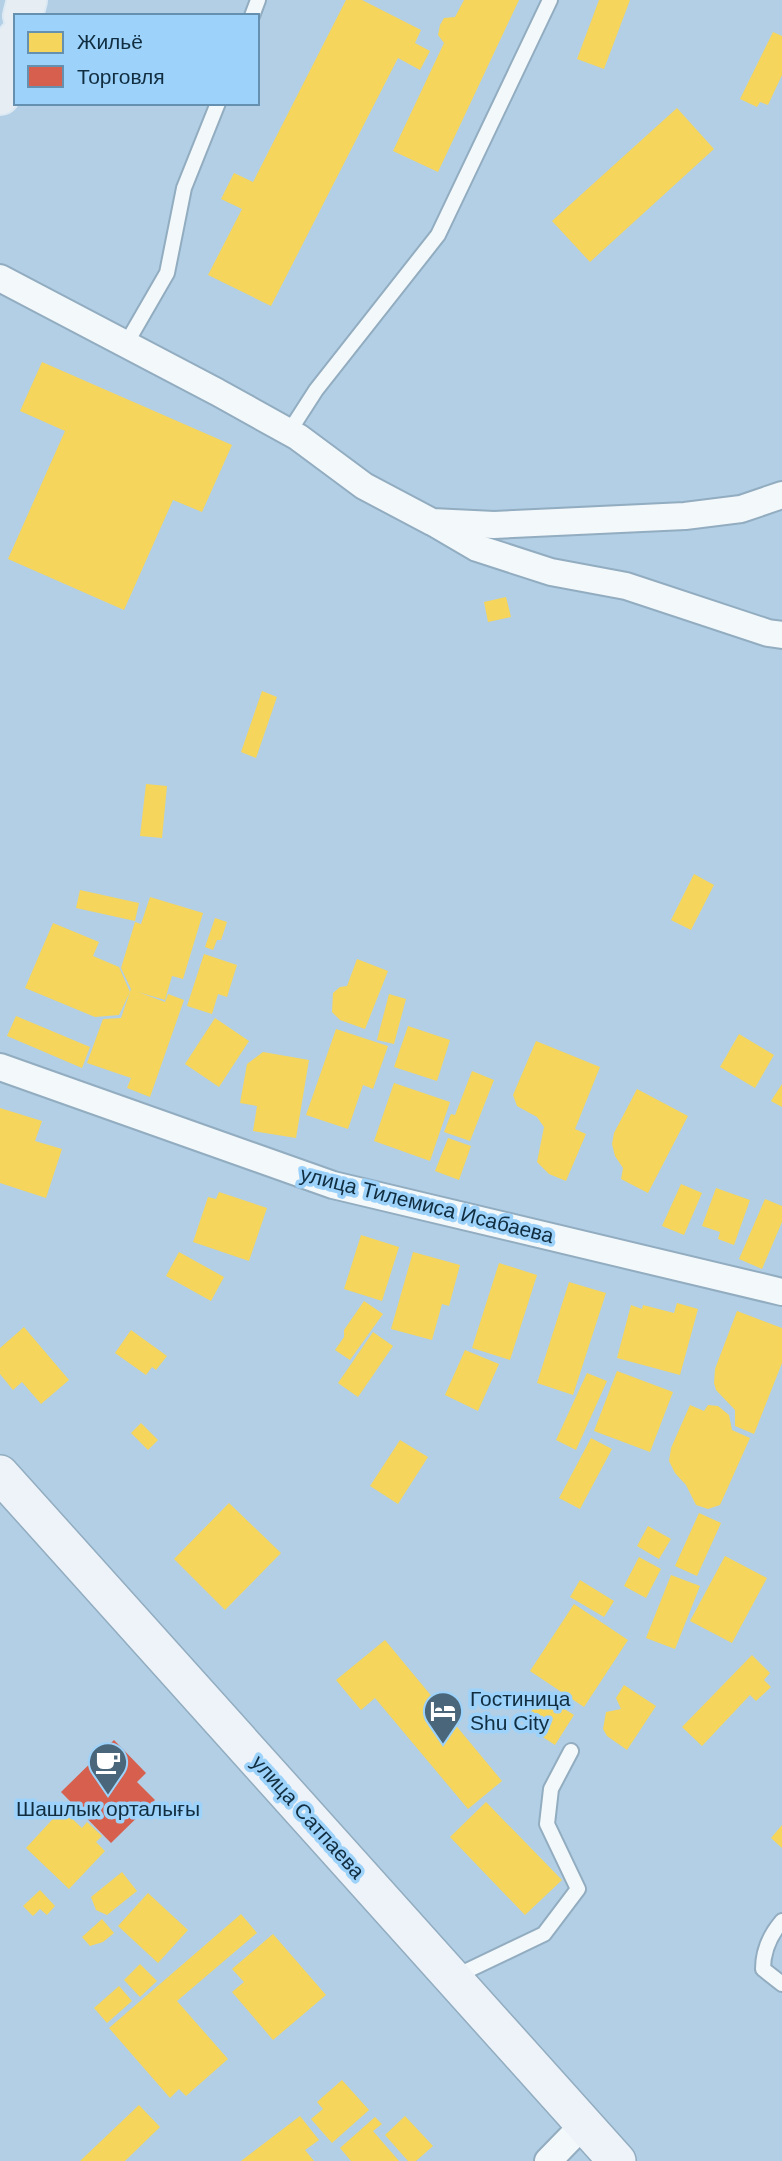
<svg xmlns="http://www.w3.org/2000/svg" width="782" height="2161" viewBox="0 0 782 2161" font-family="Arial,sans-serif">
<rect width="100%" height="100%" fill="#b2cfe5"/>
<!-- homes -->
<g fill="#f6d55c">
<path d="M346 0H362L421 30 415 43 430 51 420 70 398 58 271 306 208 275 242 209 221 199 234 173 253 182Z"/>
<path d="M464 0H519L438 172 393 151 444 43 438 35 440 25 444 18 455 17Z"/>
<path d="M599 0H630L604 69 577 59Z"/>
<path d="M773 32 782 36V75L768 105 760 102 757 107 740 99Z"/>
<path d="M677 108 714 149 590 262 552 221Z"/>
<path d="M42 362 232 445 202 512 173 500 124 610 8 559 65 431 20 411Z"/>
<path d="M506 597 511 617 488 622 484 602Z"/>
<path d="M262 691 277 697 256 758 241 752Z"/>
<path d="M146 784 167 786 162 838 140 836Z"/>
<path d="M694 874 714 885 691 930 671 920Z"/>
<path d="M80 890 139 903 135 921 76 908Z"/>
<path d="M150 897 203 913 183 979 172 976 165 1000 138 992 165 1002 168 994 184 1000 150 1097 127 1088 131 1078 87 1063 103 1019 121 1018 131 989 121 968 135 922 141 924Z"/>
<path d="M215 918 227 922 221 940H217L213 950 205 947Z"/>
<path d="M53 923 99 942 93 956 119 967 130 992 119 1015 95 1017 25 988Z"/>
<path d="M204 954 237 965 227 997 218 994 212 1014 187 1006Z"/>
<path d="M357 959 388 971 365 1029 340 1020 332 1012 333 993 340 987 347 986Z"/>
<path d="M389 994 406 999 394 1044 377 1040Z"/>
<path d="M16 1016 90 1047 82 1068 7 1036Z"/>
<path d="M215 1018 249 1041 219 1087 185 1064Z"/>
<path d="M408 1026 450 1040 437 1081 394 1067Z"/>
<path d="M336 1029 388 1046 373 1089 363 1085 348 1129 306 1115Z"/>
<path d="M739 1034 774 1055 755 1088 720 1067Z"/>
<path d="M536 1041 600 1067 575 1129 586 1134 566 1181 549 1174 537 1162 544 1127 537 1117 517 1106 513 1095Z"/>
<path d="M263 1052 309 1060 296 1138 253 1131 257 1106 240 1103 247 1064Z"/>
<path d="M472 1071 494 1080 470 1141 444 1132 451 1114 455 1115Z"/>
<path d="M394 1083 450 1102 430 1161 374 1141Z"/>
<path d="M782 1084V1107L771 1101Z"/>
<path d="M637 1089 688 1116 648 1193 621 1179 623 1168 615 1156 612 1144 614 1133Z"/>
<path d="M0 1108 42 1121 35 1141 62 1149 46 1198 0 1183Z"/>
<path d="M448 1138 471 1146 459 1180 435 1171Z"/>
<path d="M681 1184 702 1193 684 1235 662 1226Z"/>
<path d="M716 1188 750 1200 734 1245 718 1239 720 1232 702 1226Z"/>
<path d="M219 1192 267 1208 249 1261 193 1242 208 1197 216 1199Z"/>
<path d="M765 1199 782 1206V1222L762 1269 739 1259Z"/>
<path d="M361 1235 399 1247 382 1301 344 1289Z"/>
<path d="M179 1252 224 1277 211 1301 166 1276Z"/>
<path d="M413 1252 460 1265 449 1306 442 1304 432 1340 391 1329Z"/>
<path d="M499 1263 537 1275 510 1360 472 1348Z"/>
<path d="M569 1282 606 1293 573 1395 537 1383Z"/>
<path d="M364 1301 383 1314 350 1360 335 1350 344 1337V1330Z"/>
<path d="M677 1303 698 1309 680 1375 617 1358 631 1305 642 1309 643 1305 674 1313Z"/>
<path d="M737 1311 782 1328V1363L754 1434 735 1426V1410L716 1390 714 1383 715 1369Z"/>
<path d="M24 1327 69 1380 41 1404 22 1382 13 1390 0 1374V1348Z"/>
<path d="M131 1330 167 1356 156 1370 152 1367 146 1375 115 1353Z"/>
<path d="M373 1332 393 1346 358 1397 338 1383Z"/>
<path d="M465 1350 499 1364 478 1411 445 1395Z"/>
<path d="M617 1371 673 1392 650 1452 594 1431Z"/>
<path d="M587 1373 607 1381 576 1450 556 1440Z"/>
<path d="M690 1405 704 1411 708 1405 718 1406 729 1415 732 1430 750 1438 720 1505 708 1509 696 1505 686 1485 675 1473 669 1461 671 1448Z"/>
<path d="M141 1423 158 1440 148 1450 131 1433Z"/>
<path d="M591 1438 612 1449 580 1509 559 1498Z"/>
<path d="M400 1440 428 1457 398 1504 370 1486Z"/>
<path d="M229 1503 281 1553 225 1610 174 1559Z"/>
<path d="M699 1513 721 1523 697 1576 675 1566Z"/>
<path d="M648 1526 671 1539 659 1559 637 1546Z"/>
<path d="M725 1556 767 1578 732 1643 690 1621Z"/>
<path d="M639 1557 661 1569 646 1598 624 1586Z"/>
<path d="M671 1575 700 1586 675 1649 646 1638Z"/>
<path d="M580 1580 614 1601 604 1617 570 1597Z"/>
<path d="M574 1604 628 1640 584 1707 530 1671Z"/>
<path d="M385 1640 502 1781 468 1809 375 1698 361 1710 336 1680Z"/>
<path d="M752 1655 770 1673 764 1680 771 1687 756 1701 750 1695 702 1746 682 1727Z"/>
<path d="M624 1685 656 1706 627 1750 607 1736 603 1729 606 1712 621 1709 616 1698Z"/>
<path d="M542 1695 574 1715 555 1745 523 1724Z"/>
<path d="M486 1802 562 1880 525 1915 450 1837Z"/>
<path d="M62 1809 82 1828 87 1822 102 1836 96 1842 105 1851 69 1889 26 1848Z"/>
<path d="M782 1825V1848L771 1838Z"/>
<path d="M122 1872 137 1891 107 1915 96 1910 91 1897Z"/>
<path d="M40 1890 55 1906 47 1915 40 1909 33 1916 23 1906Z"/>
<path d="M148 1893 188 1930 158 1963 118 1926Z"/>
<path d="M241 1914 257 1933 177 2001 228 2059 186 2096 179 2089 170 2098 109 2028Z"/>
<path d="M102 1919 114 1933 103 1942 90 1946 82 1937Z"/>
<path d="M273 1934 326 1995 273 2040 232 1992 244 1982 232 1969Z"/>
<path d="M140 1964 157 1981 140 1997 124 1980Z"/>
<path d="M119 1986 132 2001 107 2023 94 2008Z"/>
<path d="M342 2080 369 2110 332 2143 311 2119 323 2109 317 2102Z"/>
<path d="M139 2105 160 2127 125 2161H80Z"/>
<path d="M300 2116 319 2140 305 2150 314 2161H241Z"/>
<path d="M405 2116 433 2146 416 2161H408L385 2135Z"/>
<path d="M375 2117 382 2124 373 2131 399 2161H351L340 2148Z"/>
</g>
<!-- shops -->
<path fill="#d6604d" d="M114 1740 146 1773 137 1782 155 1800 111 1843 61 1792Z"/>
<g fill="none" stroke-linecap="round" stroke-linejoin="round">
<!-- lane casing -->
<g stroke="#92acc0" stroke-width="18">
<g id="lane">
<path d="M252 16 258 0"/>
<path d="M126 344 167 273 184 188 218 103"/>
<path d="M289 432 316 390 438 235 550 0"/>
<path d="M782 1921C770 1935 763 1950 763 1969L782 1984"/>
<path d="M454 1977 544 1934 578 1889 547 1824 551 1789 571 1751"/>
</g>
</g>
<!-- street casing -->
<g stroke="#92acc0" stroke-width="30">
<g id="street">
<path d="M0 278 217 392 298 437 364 486 432 522 494 525 685 516 741 509 782 495"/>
<path d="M436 524 477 548 551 572 626 586 768 633 782 635"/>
<path d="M0 1067 333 1185 782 1292"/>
<path d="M548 2161 584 2124"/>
</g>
</g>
<!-- secondary casing -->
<g stroke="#92acc0" stroke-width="40">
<path id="secondary" d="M0 1474 617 2161"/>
</g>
<!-- primary casing -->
<g stroke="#dce9f3" stroke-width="42">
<g id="primary">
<path d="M23 16 27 0"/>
<path d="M0 95 16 40"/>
</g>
</g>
<!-- lane -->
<use href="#lane" stroke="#f3f8fb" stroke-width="14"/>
<!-- street -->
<use href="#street" stroke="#f3f8fb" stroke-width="26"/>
<!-- secondary -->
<use href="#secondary" stroke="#edf3f8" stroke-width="37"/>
<!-- primary -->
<use href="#primary" stroke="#e6eef4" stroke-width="38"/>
</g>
<!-- icons -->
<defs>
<g id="hotel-pin" transform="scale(2.0125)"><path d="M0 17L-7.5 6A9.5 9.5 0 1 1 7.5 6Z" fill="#49667a" stroke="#9dd2fa"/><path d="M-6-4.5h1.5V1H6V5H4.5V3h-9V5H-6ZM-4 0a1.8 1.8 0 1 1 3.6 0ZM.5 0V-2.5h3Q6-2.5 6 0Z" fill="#fff"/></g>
<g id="cafe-pin" transform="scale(2.0125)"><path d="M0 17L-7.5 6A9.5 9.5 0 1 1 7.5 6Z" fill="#49667a" stroke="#9dd2fa"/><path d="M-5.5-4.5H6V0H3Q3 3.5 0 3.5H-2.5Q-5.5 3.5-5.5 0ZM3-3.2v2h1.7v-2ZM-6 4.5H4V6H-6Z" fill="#fff"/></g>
</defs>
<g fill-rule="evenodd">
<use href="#hotel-pin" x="443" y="1711"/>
<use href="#cafe-pin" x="108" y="1762"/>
</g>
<g text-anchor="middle" stroke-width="7" stroke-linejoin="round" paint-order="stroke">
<!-- street labels -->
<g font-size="21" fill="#112e41" stroke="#9dd2fa">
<text transform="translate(427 1205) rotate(14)" y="7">улица Тилемиса Исабаева</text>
<text transform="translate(308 1817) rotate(48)" y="7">улица Сатпаева</text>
</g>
<!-- poi labels -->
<g font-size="21" fill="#112e41" stroke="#9dd2fa" text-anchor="start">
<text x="470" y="1706">Гостиница<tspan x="470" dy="24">Shu City</tspan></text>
<text x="108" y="1816" text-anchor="middle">Шашлык орталығы</text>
</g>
</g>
<!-- legend -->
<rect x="14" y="14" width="245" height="91" fill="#9dd2fa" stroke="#6590b0" stroke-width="2"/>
<rect x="28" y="32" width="35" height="21" fill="#f6d55c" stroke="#6590b0" stroke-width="2"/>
<text x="77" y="49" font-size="21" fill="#112e41">Жильё</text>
<rect x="28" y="66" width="35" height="21" fill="#d6604d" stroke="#6590b0" stroke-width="2"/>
<text x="77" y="84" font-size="21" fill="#112e41">Торговля</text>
</svg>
